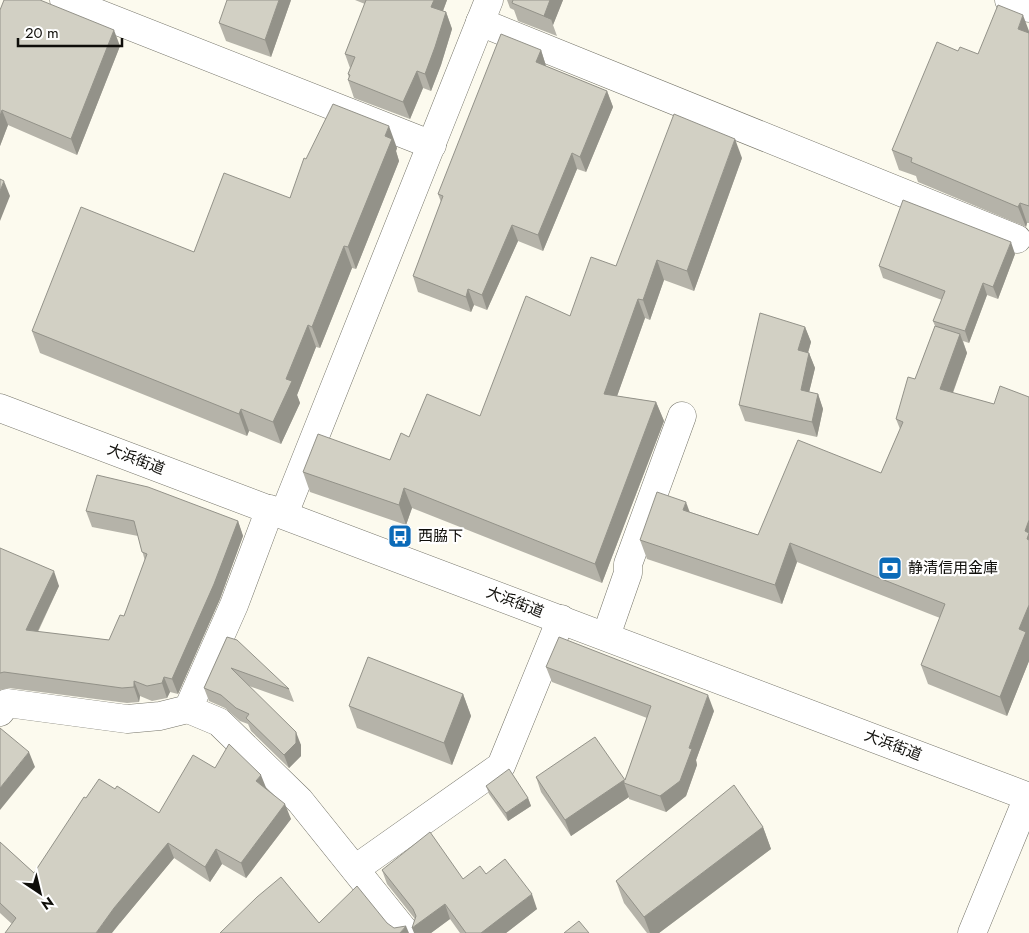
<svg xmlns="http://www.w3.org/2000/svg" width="1029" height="933" viewBox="0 0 1029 933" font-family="Jost,'Noto Sans JP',sans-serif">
<rect width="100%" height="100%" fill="#fcfaee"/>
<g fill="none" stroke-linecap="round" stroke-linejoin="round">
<!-- minor casing -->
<g stroke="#757469" stroke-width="29">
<g id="minor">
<path d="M64 0 432 145"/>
<path d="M1009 0 1029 8"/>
<path d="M480 22 1017 239"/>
<path d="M0 408 1029 797"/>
<path d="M284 514 489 0"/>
<path d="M606 636 628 573V564L682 416"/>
<path d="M188 709 219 722 300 801 406 933"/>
<path d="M0 712 7 703 127 719 160 716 188 709 234 605 270 509"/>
<path d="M355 869 501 766 561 619"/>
<path d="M972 933 1028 797"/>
</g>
</g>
<!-- minor -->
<use href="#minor" stroke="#fff" stroke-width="28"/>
</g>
<!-- wall -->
<g fill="#b5b3a9">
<path d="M291 0 271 57 226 41 219 23Z"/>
<path d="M355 0H447L443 11 446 12 452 29 441 65 431 91 423 88 410 119 354 98 348 80 349 78 348 74 350 68 345 54 365 4Z"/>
<path d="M507 0H563L553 25 557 36 518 21 514 10 510 8Z"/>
<path d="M0 10 120 46 77 155 8 125 0 146Z"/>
<path d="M1029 31V223H1027L1026 227 918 182 916 176 899 170 892 150 958 51 978 54Z"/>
<path d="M541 50 546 66 607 91 613 107 586 172 577 169 543 251 518 241 487 310 474 305 471 312 418 292 413 276 441 202 438 194Z"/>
<path d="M397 148 396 151 399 161 356 269 352 268 320 348 316 347 297 395 300 403 281 444 249 431 247 436 40 353 32 331 194 252 290 198 306 159Z"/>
<path d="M742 158 694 291 664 280 650 320 645 318 617 396 656 402 664 421 602 583 412 508 406 525 310 492 303 472 390 460 409 437 480 416 570 316 616 266Z"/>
<path d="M1015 254 998 299 987 295 969 343 963 341 967 353 953 393 994 404 1029 397V661L1007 716 928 684 921 665 940 618 797 562 782 604 647 559 640 540 690 512 758 535 881 473 900 429 896 419 915 379 935 326 933 321 942 300 883 278 879 266Z"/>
<path d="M805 327 811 342 808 353H809L815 368 809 392 818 394 823 409 817 437 745 421 739 405Z"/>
<path d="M86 511 238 521 243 536 220 599 178 694 170 692 167 698 152 701 140 696 139 702 127 703 9 688 0 690V549L59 586 38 632 109 640 124 616 145 561 138 536 92 527Z"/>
<path d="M227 637 289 689 294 702 249 686 301 745V756L289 768 251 731 248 724 240 721 225 708 209 701 204 688Z"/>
<path d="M546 667 714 711 696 760 697 765 686 796 666 812 629 799V797L571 836 541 792 536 777 625 780 647 718 552 682Z"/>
<path d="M463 694 471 716 452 765 357 728 349 706Z"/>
<path d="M215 768 266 789 291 819 246 878 222 864 210 882 174 858 120 923 12 924 0 913V842L34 873 86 798 159 813Z"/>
<path d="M486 786 528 798 531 806 508 821 489 794Z"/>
<path d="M763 827 771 849 659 933H647L624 903 616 881Z"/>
<path d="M382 870 463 879 486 874 537 909 506 933H460L450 919 431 933H414L415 919 387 884Z"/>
</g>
<!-- shaded-wall -->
<g fill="#939289">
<path d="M279 0H291L271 57 265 40Z"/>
<path d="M434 0H447L438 24 431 7Z"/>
<path d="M550 0H563L553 25 551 19 544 16Z"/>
<path d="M446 12 452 29 441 65 431 91 425 74Z"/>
<path d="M1023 15 1029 31V39L1018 29Z"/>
<path d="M114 30 120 46 77 155 71 139Z"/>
<path d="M541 50 546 66 536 62Z"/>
<path d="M417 71 423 88 410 119 403 102Z"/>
<path d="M607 91 613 107 586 172 580 157Z"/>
<path d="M2 110 8 125 0 146V116Z"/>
<path d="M389 126 397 148 396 151 399 161 356 269 348 247 385 136Z"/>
<path d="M735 139 742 158 694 291 687 271Z"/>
<path d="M572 153 577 169 543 251 538 235Z"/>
<path d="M4 181 10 196 0 221V191Z"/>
<path d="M1020 203 1027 223 1026 227 1018 207Z"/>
<path d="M512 225 518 241 487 310 482 295Z"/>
<path d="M1011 242 1015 254 998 299 993 287Z"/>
<path d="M344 246 352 268 320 348 312 327Z"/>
<path d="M657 260 664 280 650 320 643 300Z"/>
<path d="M983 283 987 295 969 343 965 331Z"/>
<path d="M468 289 474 305 471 312 466 297Z"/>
<path d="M638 299 645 318 611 413 604 394Z"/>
<path d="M308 325 316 347 297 395 300 403 281 444 273 422 286 379Z"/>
<path d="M805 327 811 342 804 366 798 350Z"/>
<path d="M960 334 967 353 947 408 940 389Z"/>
<path d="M809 353 815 368 806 405 801 390Z"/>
<path d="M818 394 823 409 817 437 812 422Z"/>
<path d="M656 402 664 421 602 583 595 564Z"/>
<path d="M241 409 249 431 247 436 239 414Z"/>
<path d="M404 488 412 508 406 525 399 505Z"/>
<path d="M686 502 693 521 683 510Z"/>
<path d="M1029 520V546L1025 531Z"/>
<path d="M238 521 243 536 220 599 178 694 172 679Z"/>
<path d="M790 543 797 562 782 604 775 585Z"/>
<path d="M54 571 59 586 31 645 26 630Z"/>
<path d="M1029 605V661L1007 716 1000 697 1019 629Z"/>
<path d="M164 677 170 692 167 698 162 683Z"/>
<path d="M134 681 140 696 139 702 134 687Z"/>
<path d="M463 694 471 716 452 765 444 743Z"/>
<path d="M708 695 714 711 696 760 697 765 686 796 666 812 660 796 689 748Z"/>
<path d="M296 732 301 745V756L289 768 284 755Z"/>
<path d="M29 752 35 767 0 810V788Z"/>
<path d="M261 775 267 790 256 781Z"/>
<path d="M624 780V783L629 797 571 836 565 820Z"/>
<path d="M528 798 531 806 508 821 506 813Z"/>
<path d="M285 804 291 819 246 878 241 863Z"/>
<path d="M763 827 771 849 659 933H650L644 917Z"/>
<path d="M168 843 174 858 120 923 112 933H96L114 908Z"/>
<path d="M216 849 222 864 210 882 205 867Z"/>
<path d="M532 894 537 909 506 933H481Z"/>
<path d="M445 904 450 919 431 933H414L412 928Z"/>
<path d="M406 926 409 933H400Z"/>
</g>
<!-- building -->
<g fill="#d2d0c4" stroke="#939289">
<path d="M4 0H40L114 30 71 139 2 110 0 116V10Z"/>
<path d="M227 0H279L265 40 219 23Z"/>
<path d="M366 0H434L431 7 446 12 435 47 425 74 417 71 403 102 348 80 350 75 348 74 355 57 345 54Z"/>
<path d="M513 0H550L544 16 551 19 512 3Z"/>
<path d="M998 5 1023 15 1018 29 1029 33V206L1020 203 1018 207 911 162 912 158 892 150 937 42 958 51 960 47 978 54Z"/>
<path d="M501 34 541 50 536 62 607 91 580 157 572 153 538 235 512 225 482 295 468 289 466 297 413 276 443 196 438 194Z"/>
<path d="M333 104 389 126 385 136 392 139 348 247 344 246 312 327 308 325 286 379 292 381 273 422 241 409 239 414 32 331 81 207 194 252 224 173 290 198 304 158 306 159Z"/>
<path d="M674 114 735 139 687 271 657 260 643 300 638 299 604 394 656 402 595 564 404 488 399 505 303 472 318 434 390 460 401 433 409 437 427 394 480 416 526 296 570 316 591 257 616 266Z"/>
<path d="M0 179 4 181 0 191Z"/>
<path d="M903 200 1011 242 993 287 983 283 965 331 933 321 945 291 879 266Z"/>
<path d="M760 313 805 327 798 350 809 353 801 390 818 394 812 422 739 405Z"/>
<path d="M935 326 960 334 940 389 994 404 1000 386 1029 397V520L1025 531 1029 533 1027 539 1029 540V605L1019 629 1026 632 1000 697 921 665 945 604 790 543 775 585 640 540 657 492 686 502 683 510 758 535 798 440 881 473 903 422 896 419 908 377 915 379Z"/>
<path d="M97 475 148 487 238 521 214 584 172 679 164 677 162 683 147 686 134 681V687L122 688 4 672 0 673V548L54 571 26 630 109 640 120 615 124 616 147 554 142 552 134 521 86 511Z"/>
<path d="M227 637 237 640 289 689 231 668 296 732V743L284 755 246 718 249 714 236 708 221 695 204 688Z"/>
<path d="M559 637 708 695 689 748 692 749 680 781 660 796 624 783V780L565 820 536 777 595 737 625 780 651 706 546 667Z"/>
<path d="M368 657 463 694 444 743 349 706Z"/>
<path d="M0 728 29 752 0 788Z"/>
<path d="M229 744 261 775 256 781 285 804 241 863 216 849 205 867 168 843 114 908 96 933H5L16 918 0 903V842L34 873 84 797 86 798 99 779 115 789 117 786 159 813 193 755 215 768Z"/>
<path d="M509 769 528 798 506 813 486 786Z"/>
<path d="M734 785 763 827 644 917 616 881Z"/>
<path d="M430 832 463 879 480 866 486 874 505 859 532 894 481 933H466L445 904 412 928 416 916 413 909 382 870Z"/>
<path d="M281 877 319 923 357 886 387 923 394 928 406 926 400 933H220L257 897Z"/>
<path d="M579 921 589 933H564Z"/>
</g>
<!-- icons -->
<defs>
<g id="bus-square" transform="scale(1.25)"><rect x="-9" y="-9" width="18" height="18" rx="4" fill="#0c6bb8" stroke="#fff"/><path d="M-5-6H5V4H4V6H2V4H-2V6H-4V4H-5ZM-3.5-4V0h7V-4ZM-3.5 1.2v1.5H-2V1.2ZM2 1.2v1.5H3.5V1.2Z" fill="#fff"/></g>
<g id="bank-square" transform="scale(1.25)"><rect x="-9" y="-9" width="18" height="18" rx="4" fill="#0c6bb8" stroke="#fff"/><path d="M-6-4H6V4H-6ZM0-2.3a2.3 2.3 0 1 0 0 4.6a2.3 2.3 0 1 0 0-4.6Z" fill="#fff"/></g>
</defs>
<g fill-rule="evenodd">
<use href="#bus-square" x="400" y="536"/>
<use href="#bank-square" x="890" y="568"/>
</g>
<g text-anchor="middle" stroke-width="4.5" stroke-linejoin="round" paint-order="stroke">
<!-- street labels -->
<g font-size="15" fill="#0f0e0a" stroke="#fff">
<text transform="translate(136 459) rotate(21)" y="5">大浜街道</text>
<text transform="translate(515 602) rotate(21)" y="5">大浜街道</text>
<text transform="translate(893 745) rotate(21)" y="5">大浜街道</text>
</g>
<!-- poi labels -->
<g font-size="15" fill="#0f0e0a" stroke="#fff" text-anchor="start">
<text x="418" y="541">西脇下</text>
<text x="908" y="573">静清信用金庫</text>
</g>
</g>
<!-- north arrow -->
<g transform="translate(40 893) rotate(145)" stroke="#ffffff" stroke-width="4" paint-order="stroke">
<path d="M0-4L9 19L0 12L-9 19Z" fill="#0f0e0a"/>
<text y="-8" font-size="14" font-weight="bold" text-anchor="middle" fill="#0f0e0a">N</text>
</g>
<!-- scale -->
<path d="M18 38v8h104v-8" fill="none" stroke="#0f0e0a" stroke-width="2.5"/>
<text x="25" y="38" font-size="15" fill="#0f0e0a" stroke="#ffffff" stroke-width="4" paint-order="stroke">20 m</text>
</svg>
